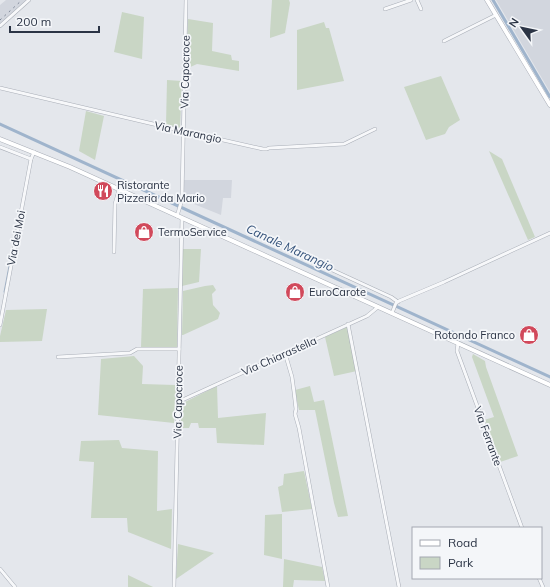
<svg xmlns="http://www.w3.org/2000/svg" width="550" height="587" viewBox="0 0 550 587" font-family="Mulish,sans-serif">
<rect width="100%" height="100%" fill="#e4e7ec"/>
<!-- built -->
<g fill="#d2d6de">
<path d="M6 0H27L0 24V5Z"/>
<path d="M496 0H550V92Z"/>
<path d="M184 180H232L231 198H223L221 215 184 200Z"/>
</g>
<!-- green -->
<g fill="#c9d6c5">
<path d="M272 0H289L290 3 285 33 270 38V32Z"/>
<path d="M122 12 144 17 142 59 114 52Z"/>
<path d="M188 19 213 23 212 51 231 55 232 60 239 61V71L197 64 186 69Z"/>
<path d="M324 22 326 28H329L344 81 297 90V30Z"/>
<path d="M441 76 460 120 449 127 445 134 426 140 404 87Z"/>
<path d="M167 80 182 81 180 128 166 125Z"/>
<path d="M86 111 104 116 95 160 79 151Z"/>
<path d="M489 151 502 159 535 237 528 240Z"/>
<path d="M183 249H201L199 282 182 286Z"/>
<path d="M213 285 216 290 212 294 213 305 220 313 218 319 183 335H182L183 291 205 286Z"/>
<path d="M178 288 177 347H141L143 289Z"/>
<path d="M47 309 42 341 0 342V336L6 310Z"/>
<path d="M347 327 348 328 357 371 334 376 325 337Z"/>
<path d="M473 354 485 361 486 367 518 456 500 462 484 420 494 417 472 357Z"/>
<path d="M134 356 143 366 142 384 175 385 177 387 174 423 98 415 101 359Z"/>
<path d="M217 386 218 418 266 413 264 445 217 443 216 428H199L198 423H191L189 428H181V404Z"/>
<path d="M310 386 314 402 324 400 348 516 338 517 334 503 315 410H299L297 401 295 390Z"/>
<path d="M119 440 122 448 158 451 157 511 172 509 171 549 128 532 127 518H91L94 462 79 461 81 441Z"/>
<path d="M304 471 312 509 282 512 278 487 283 485 284 474Z"/>
<path d="M282 514V559L264 555 265 515Z"/>
<path d="M178 544 214 553 176 579Z"/>
<path d="M284 559 322 567 325 581 294 580 293 587H283Z"/>
<path d="M128 575 153 587H128Z"/>
</g>
<g fill="none" stroke-linecap="round" stroke-linejoin="round">
<!-- stream -->
<path stroke="#9fb4cc" stroke-width="1" d="M4 292 10 261"/>
<!-- canal -->
<g stroke="#9fb4cc" stroke-width="3">
<path d="M493 0 550 97"/>
<path d="M0 124 550 377"/>
</g>
<!-- street casing -->
<g stroke="#a9aeb7" stroke-width="4">
<g id="street">
<path d="M417 0 421 9"/>
<path d="M385 9 411 0"/>
<path d="M0 26 29 0"/>
<path d="M444 41 496 15"/>
<path d="M0 88 183 131 263 149H267L269 148 344 144 375 129"/>
<path d="M0 147 31 159"/>
<path d="M177 216 181 203 182 197 186 0"/>
<path d="M114 252 115 204 119 190"/>
<path d="M317 263 391 297 398 302"/>
<path d="M392 313 396 303 399 301 444 282 550 233"/>
<path d="M348 324 399 587"/>
<path d="M0 325 31 159 34 152"/>
<path d="M458 343 457 351 522 528"/>
<path d="M285 353 292 377 294 392 296 409 295 414 299 428 328 587"/>
<path d="M58 357 130 353 137 349H179"/>
<path d="M178 402 367 316 378 307"/>
<path d="M0 569 15 587"/>
<path d="M539 578 543 587"/>
<path d="M174 587 182 218"/>
</g>
</g>
<!-- secondary casing -->
<g stroke="#a9aeb7" stroke-width="5">
<g id="secondary">
<path d="M487 0 550 105"/>
<path d="M0 139 70 167 550 385"/>
</g>
</g>
<!-- street -->
<use href="#street" stroke="#f7f8fa" stroke-width="3"/>
<!-- secondary -->
<use href="#secondary" stroke="#fff" stroke-width="4"/>
<!-- rail -->
<path stroke="#7d8696" stroke-width="1" stroke-dasharray="2 4" stroke-linecap="butt" d="M0 20 22 0"/>
</g>
<!-- icons -->
<defs>
<g id="restaurant-disc" transform="scale(1)"><circle r="9.5" fill="#d1495b" stroke="#f4f6f9"/><path d="M-5-6h1v4h1v-4h1v4h1v-4h1v5L-1.5 .5V6h-2V.5L-5-1ZM5-6V6H3V1.5H1.5Q1.5-4 5-6Z" fill="#fff"/></g>
<g id="shop-disc" transform="scale(1)"><circle r="9.5" fill="#d1495b" stroke="#f4f6f9"/><path d="M-5-2.5h2.3a2.7 3.5 0 0 1 5.4 0H5L5.5 6h-11ZM-1.5-2.5h3a1.5 2.3 0 0 0-3 0Z" fill="#fff"/></g>
</defs>
<g fill-rule="evenodd">
<use href="#restaurant-disc" x="103" y="191"/>
<use href="#shop-disc" x="144" y="232"/>
<use href="#shop-disc" x="295" y="292"/>
<use href="#shop-disc" x="529" y="335"/>
</g>
<g text-anchor="middle" stroke-width="3.5" stroke-linejoin="round" paint-order="stroke">
<!-- street labels -->
<g font-size="11" fill="#2b3445" stroke="#f4f6f9">
<text transform="translate(185 72) rotate(-89)" y="4">Via Capocroce</text>
<text transform="translate(188 132) rotate(12)" y="4">Via Marangio</text>
<text transform="translate(16 238) rotate(-79)" y="4">Via dei Moi</text>
<text transform="translate(279 356) rotate(-24)" y="4">Via Chiarastella</text>
<text transform="translate(178 402) rotate(-89)" y="4">Via Capocroce</text>
<text transform="translate(488 436) rotate(70)" y="4">Via Ferrante</text>
</g>
<!-- poi labels -->
<g font-size="11" fill="#2b3445" stroke="#f4f6f9" text-anchor="start">
<text x="117" y="189">Ristorante<tspan x="117" dy="13">Pizzeria da Mario</tspan></text>
<text x="158" y="236">TermoService</text>
<text x="309" y="296">EuroCarote</text>
<text x="515" y="339" text-anchor="end">Rotondo Franco</text>
</g>
<!-- water labels -->
<g font-size="12" font-style="italic" fill="#34527a" stroke="#f4f6f9">
<text transform="translate(290 248) rotate(25)" y="4">Canale Marangio</text>
</g>
</g>
<!-- legend -->
<rect x="412" y="527" width="130" height="52" fill="#f4f6f9" stroke="#a4a8b1"/>
<rect x="420" y="540" width="20" height="6" fill="#ffffff" stroke="#a4a8b1"/>
<text x="448" y="547" font-size="12" fill="#2b3445">Road</text>
<rect x="420" y="557" width="20" height="12" fill="#c9d6c5" stroke="#a4a8b1"/>
<text x="448" y="567" font-size="12" fill="#2b3445">Park</text>
<!-- north arrow -->
<g transform="translate(522 28) rotate(303)" stroke="#f4f6f9" stroke-width="3" paint-order="stroke">
<path d="M0-3L7 15L0 10L-7 15Z" fill="#2b3445"/>
<text y="-6" font-size="11" font-weight="bold" text-anchor="middle" fill="#2b3445">N</text>
</g>
<!-- scale -->
<path d="M10 26v6h89v-6" fill="none" stroke="#2b3445" stroke-width="2"/>
<text x="16" y="26" font-size="12" fill="#2b3445" stroke="#f4f6f9" stroke-width="3" paint-order="stroke">200 m</text>
</svg>
